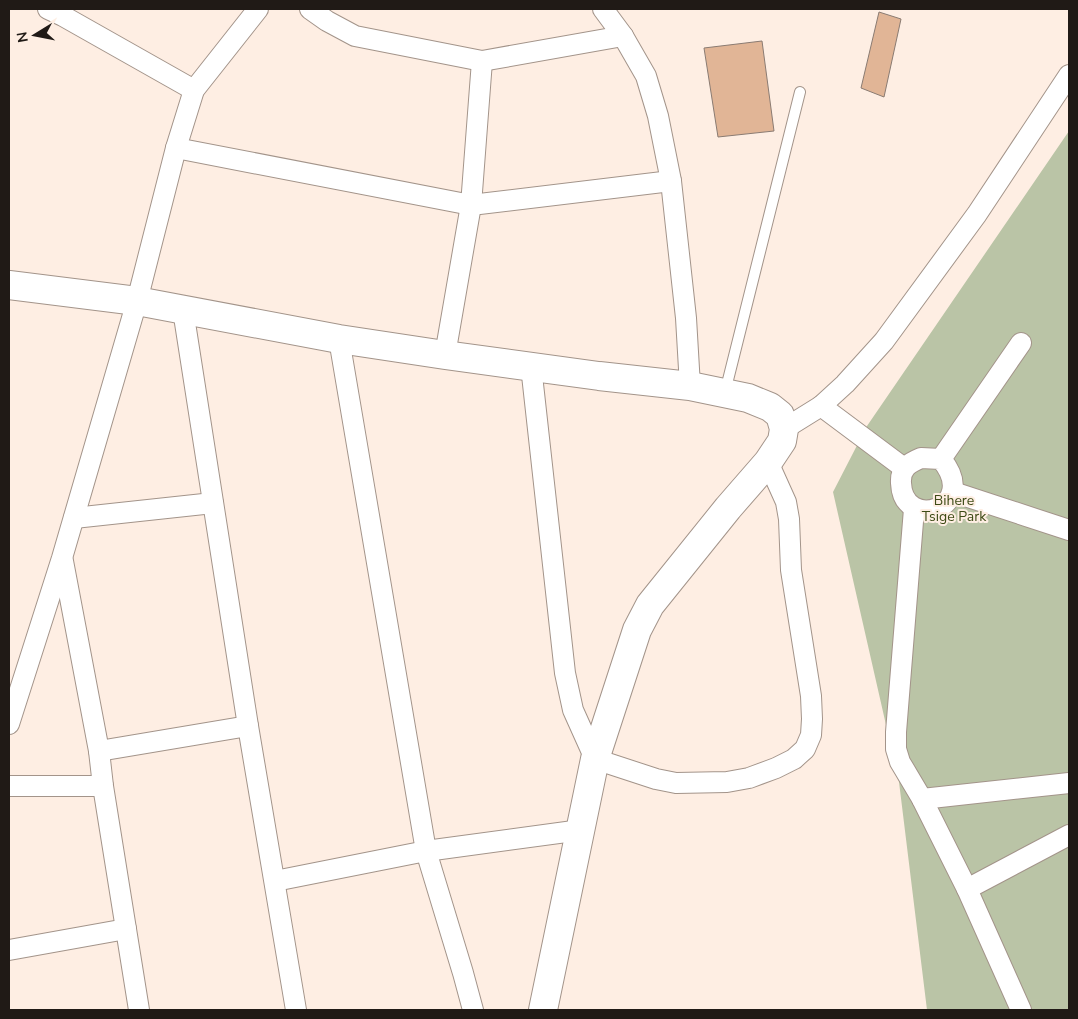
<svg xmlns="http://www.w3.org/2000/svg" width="1078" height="1019" viewBox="0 0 1078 1019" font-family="'Nunito Sans',sans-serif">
<rect width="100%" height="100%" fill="#feeee3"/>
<!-- green -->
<path fill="#bac4a6" d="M1069 131V1010H927L899 782 833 492 867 426Z"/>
<!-- building -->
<g fill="#e1b596" stroke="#8a7b72">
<path d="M879 12 901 19 884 97 861 88Z"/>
<path d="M762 41 774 131 718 137 704 48Z"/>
</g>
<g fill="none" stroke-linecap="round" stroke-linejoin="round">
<!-- service casing -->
<g stroke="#a3948a" stroke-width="12">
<path id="service" d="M725 392 800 92"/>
</g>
<!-- minor casing -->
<g stroke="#a3948a" stroke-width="22">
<g id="minor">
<path d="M48 9 63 16 194 90"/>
<path d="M310 9 327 21 355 36 482 61 623 36"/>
<path d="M603 9 623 36 646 76 658 116 671 181 686 318 690 386"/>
<path d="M176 148 471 205 671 181"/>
<path d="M183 310 248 726 296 1010"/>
<path d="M339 339 426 851 463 973 473 1010"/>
<path d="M445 355 471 205 482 61"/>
<path d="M531 366 565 673 573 710 595 759 656 779 676 783 727 782 749 778 776 768 794 759 805 749 811 735 812 719 811 696 791 570 789 519 786 502 768 462"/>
<path d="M821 406 904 468"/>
<path d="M784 429 821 406 845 384 884 341 977 214 1069 75"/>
<path d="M921 458 941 459C982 508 903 533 901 483 900 468 909 463 921 458Z"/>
<path d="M941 459 1021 343"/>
<path d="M953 492 1069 530"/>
<path d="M914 509 896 732V749L900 762 922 799 967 889 1021 1010"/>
<path d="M74 518 213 503"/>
<path d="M63 561 99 751 103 786 139 1010"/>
<path d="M9 724 62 558 137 301 176 148 194 90 258 9"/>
<path d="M99 751 248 726"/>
<path d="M9 786H103"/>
<path d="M922 799 1069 783"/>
<path d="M275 881 426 851 581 830"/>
<path d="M967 889 1069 835"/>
<path d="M9 950 126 929"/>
</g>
</g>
<!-- secondary casing -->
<g stroke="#a3948a" stroke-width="30">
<path id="secondary" d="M9 285 137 301 339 339 445 355 599 376 690 386 748 398 770 407 780 415 784 429 782 441 768 462 728 508 650 605 637 630 595 759 543 1010"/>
</g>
<!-- service -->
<use href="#service" stroke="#fff" stroke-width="10"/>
<!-- minor -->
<use href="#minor" stroke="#fff" stroke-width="20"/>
<!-- secondary -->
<use href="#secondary" stroke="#fff" stroke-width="28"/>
</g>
<g text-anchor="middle" stroke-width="4" stroke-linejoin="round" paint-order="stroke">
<!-- park labels -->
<g font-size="14" fill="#3e4b16" stroke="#feeee3">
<text x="954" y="505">Bihere<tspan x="954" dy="16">Tsige Park</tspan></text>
</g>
</g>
<!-- border -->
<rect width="1078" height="1019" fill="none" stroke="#201a16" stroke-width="20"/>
<!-- north arrow -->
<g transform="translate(35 35) rotate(260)" stroke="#feeee3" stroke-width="4" paint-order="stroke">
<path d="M0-4L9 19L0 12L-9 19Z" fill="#201a16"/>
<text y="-8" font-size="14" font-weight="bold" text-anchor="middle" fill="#201a16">N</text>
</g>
</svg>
